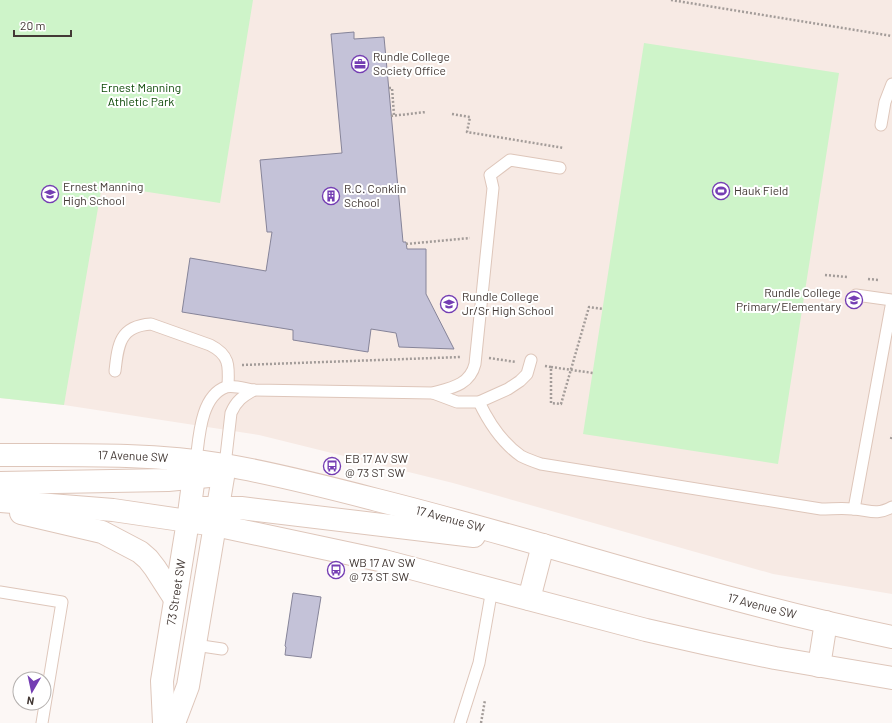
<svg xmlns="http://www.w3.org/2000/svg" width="892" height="723" viewBox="0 0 892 723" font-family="Barlow,sans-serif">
<rect width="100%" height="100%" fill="#fcf7f5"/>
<!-- built -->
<path fill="#f7eae4" d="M0 0H892V594L773 574 453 483 259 435 64 405 0 398Z"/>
<!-- green -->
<g fill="#cef4c9">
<path d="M0 0H253L220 203 102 185 64 405 0 398Z"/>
<path d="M644 43 839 73 778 464 583 434Z"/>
</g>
<!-- building -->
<g fill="#c4c2d8" stroke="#868499">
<path d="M354 32V39L384 37 403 242H406L407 249H426V294L454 349 399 347 396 333 371 329 368 352 293 340V330L182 312 190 258 266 271 272 232H267L260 160 342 153 331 34Z"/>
<path d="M293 593 321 597 311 658 285 655 286 647 285 646Z"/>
</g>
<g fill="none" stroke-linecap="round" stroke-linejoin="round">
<!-- service casing -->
<g stroke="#dec6ba" stroke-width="13">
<g id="service">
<path d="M881 125 885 102 892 84"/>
<path d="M856 295 892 300"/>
<path d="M115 371C118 344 120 326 151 324L210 345C230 355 229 366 228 386"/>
<path d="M433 393 457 402H479L508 389 520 381 527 374 531 360"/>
<path d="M479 402C489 423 501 442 521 456 527 459 535 462 541 464L821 509C832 509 842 508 853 509 870 510 875 516 892 507"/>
<path d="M196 461C199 439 200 396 226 387 234 385 246 389 254 390L433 393C451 388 470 385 475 364L493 188 490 175 510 160 560 168"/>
<path d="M225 465 231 413C236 401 243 396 254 390"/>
<path d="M854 509 892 301"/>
<path d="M0 592 62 602 42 723"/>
<path d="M195 645 222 649"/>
<path d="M460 723 479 663 492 589"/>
</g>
</g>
<!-- tertiary casing -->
<g stroke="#dec6ba" stroke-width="24">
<g id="tertiary">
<path id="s1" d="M164 723 162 681 188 521 196 461"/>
<path d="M174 723 188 686 225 465"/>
</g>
</g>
<!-- secondary casing -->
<g stroke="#dec6ba" stroke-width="24">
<g id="secondary">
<path id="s2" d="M0 455C75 455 151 453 225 465 276 474 327 487 377 500 549 543 718 601 892 637"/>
<path d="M0 483 168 480 209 476 223 466"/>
<path d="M0 501 113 510 215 525 384 561 646 630 708 644 775 658 892 678"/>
<path d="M21 513 102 532 140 552 148 559 155 568 175 599"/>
<path d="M188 521 202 508H241L474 536"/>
<path d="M529 599 543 545"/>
<path d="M819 666 826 622"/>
</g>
</g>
<!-- path -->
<g stroke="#a39c99" stroke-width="2.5" stroke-dasharray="2 2" stroke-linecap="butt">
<path d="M671 0 892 36"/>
<path d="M389 88H392L394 115"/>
<path d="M452 114 470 117 467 132 564 148"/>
<path d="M391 116 426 112"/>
<path d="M406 244 470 238"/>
<path d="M825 275 847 277"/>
<path d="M868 279 879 280"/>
<path d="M489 358 516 362"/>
<path d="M242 365 461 357"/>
<path d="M545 366 551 367V403L561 404 589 307 603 309"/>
<path d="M551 367 593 373"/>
<path d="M891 439 892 435"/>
<path d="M481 723 485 700"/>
</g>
<!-- service -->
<use href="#service" stroke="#fff" stroke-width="11"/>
<!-- tertiary -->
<use href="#tertiary" stroke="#fff" stroke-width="22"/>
<!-- secondary -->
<use href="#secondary" stroke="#fff" stroke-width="22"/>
</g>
<!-- icons -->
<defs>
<g id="office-ring" transform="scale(0.9)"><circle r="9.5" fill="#fff" stroke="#743db3" stroke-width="1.5"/><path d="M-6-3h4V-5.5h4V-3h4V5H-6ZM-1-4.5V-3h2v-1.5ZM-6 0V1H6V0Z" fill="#743db3"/></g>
<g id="stadium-ring" transform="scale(0.9)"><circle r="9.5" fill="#fff" stroke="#743db3" stroke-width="1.5"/><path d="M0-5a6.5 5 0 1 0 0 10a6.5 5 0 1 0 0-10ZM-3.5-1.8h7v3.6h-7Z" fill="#743db3"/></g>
<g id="school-ring" transform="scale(0.9)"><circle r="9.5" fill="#fff" stroke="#743db3" stroke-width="1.5"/><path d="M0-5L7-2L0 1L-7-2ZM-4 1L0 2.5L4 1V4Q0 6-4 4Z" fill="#743db3"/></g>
<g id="building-ring" transform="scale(0.9)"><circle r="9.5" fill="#fff" stroke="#743db3" stroke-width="1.5"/><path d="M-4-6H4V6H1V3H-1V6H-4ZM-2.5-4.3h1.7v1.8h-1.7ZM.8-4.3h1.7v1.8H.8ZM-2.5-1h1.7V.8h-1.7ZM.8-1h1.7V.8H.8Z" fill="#743db3"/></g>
<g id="bus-ring" transform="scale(0.9)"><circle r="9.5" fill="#fff" stroke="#743db3" stroke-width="1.5"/><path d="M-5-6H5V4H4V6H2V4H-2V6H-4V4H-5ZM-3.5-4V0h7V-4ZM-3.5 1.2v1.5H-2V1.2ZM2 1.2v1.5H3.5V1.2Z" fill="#743db3"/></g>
</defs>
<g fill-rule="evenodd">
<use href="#office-ring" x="360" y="64"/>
<use href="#stadium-ring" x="721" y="191"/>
<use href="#school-ring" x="50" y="194"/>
<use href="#building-ring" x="331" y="196"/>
<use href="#school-ring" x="854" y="300"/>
<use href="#school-ring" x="449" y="304"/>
<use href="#bus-ring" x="332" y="466"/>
<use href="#bus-ring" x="336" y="570"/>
</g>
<g text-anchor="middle" stroke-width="4" stroke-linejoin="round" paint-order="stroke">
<!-- poi labels -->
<g font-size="12" fill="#433935" stroke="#fff" text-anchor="start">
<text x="373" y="61">Rundle College<tspan x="373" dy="14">Society Office</tspan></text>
<text x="63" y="191">Ernest Manning<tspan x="63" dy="14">High School</tspan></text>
<text x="344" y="193">R.C. Conklin<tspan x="344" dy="14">School</tspan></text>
<text x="734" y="195">Hauk Field</text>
<text x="841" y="297" text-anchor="end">Rundle College<tspan x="841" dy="14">Primary/Elementary</tspan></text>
<text x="462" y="301">Rundle College<tspan x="462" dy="14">Jr/Sr High School</tspan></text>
<text x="345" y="463">EB 17 AV SW<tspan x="345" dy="14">@ 73 ST SW</tspan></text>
<text x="349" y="567">WB 17 AV SW<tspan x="349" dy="14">@ 73 ST SW</tspan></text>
</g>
<!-- park labels -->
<g font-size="12" fill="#0e4a08" stroke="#fff">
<text x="141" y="92">Ernest Manning<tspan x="141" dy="14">Athletic Park</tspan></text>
</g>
<!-- street labels -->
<g font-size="12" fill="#433935" stroke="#fff">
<text dy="4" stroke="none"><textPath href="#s2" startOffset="133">17 Avenue SW</textPath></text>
<text dy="4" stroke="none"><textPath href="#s2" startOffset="457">17 Avenue SW</textPath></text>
<text dy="4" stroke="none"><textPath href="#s1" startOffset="132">73 Street SW</textPath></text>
<text dy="4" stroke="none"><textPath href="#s2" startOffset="781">17 Avenue SW</textPath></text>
</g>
</g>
<!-- north arrow -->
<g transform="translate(32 691) rotate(189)"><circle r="19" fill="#ffffff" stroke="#b4b0ae"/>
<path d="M0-3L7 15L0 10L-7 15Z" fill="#743db3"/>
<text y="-6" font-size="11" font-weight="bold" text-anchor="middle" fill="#433935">N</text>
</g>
<!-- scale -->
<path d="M14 30v6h57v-6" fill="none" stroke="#433935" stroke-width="2"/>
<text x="20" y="30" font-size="12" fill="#433935" stroke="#ffffff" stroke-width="3" paint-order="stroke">20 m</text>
</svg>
